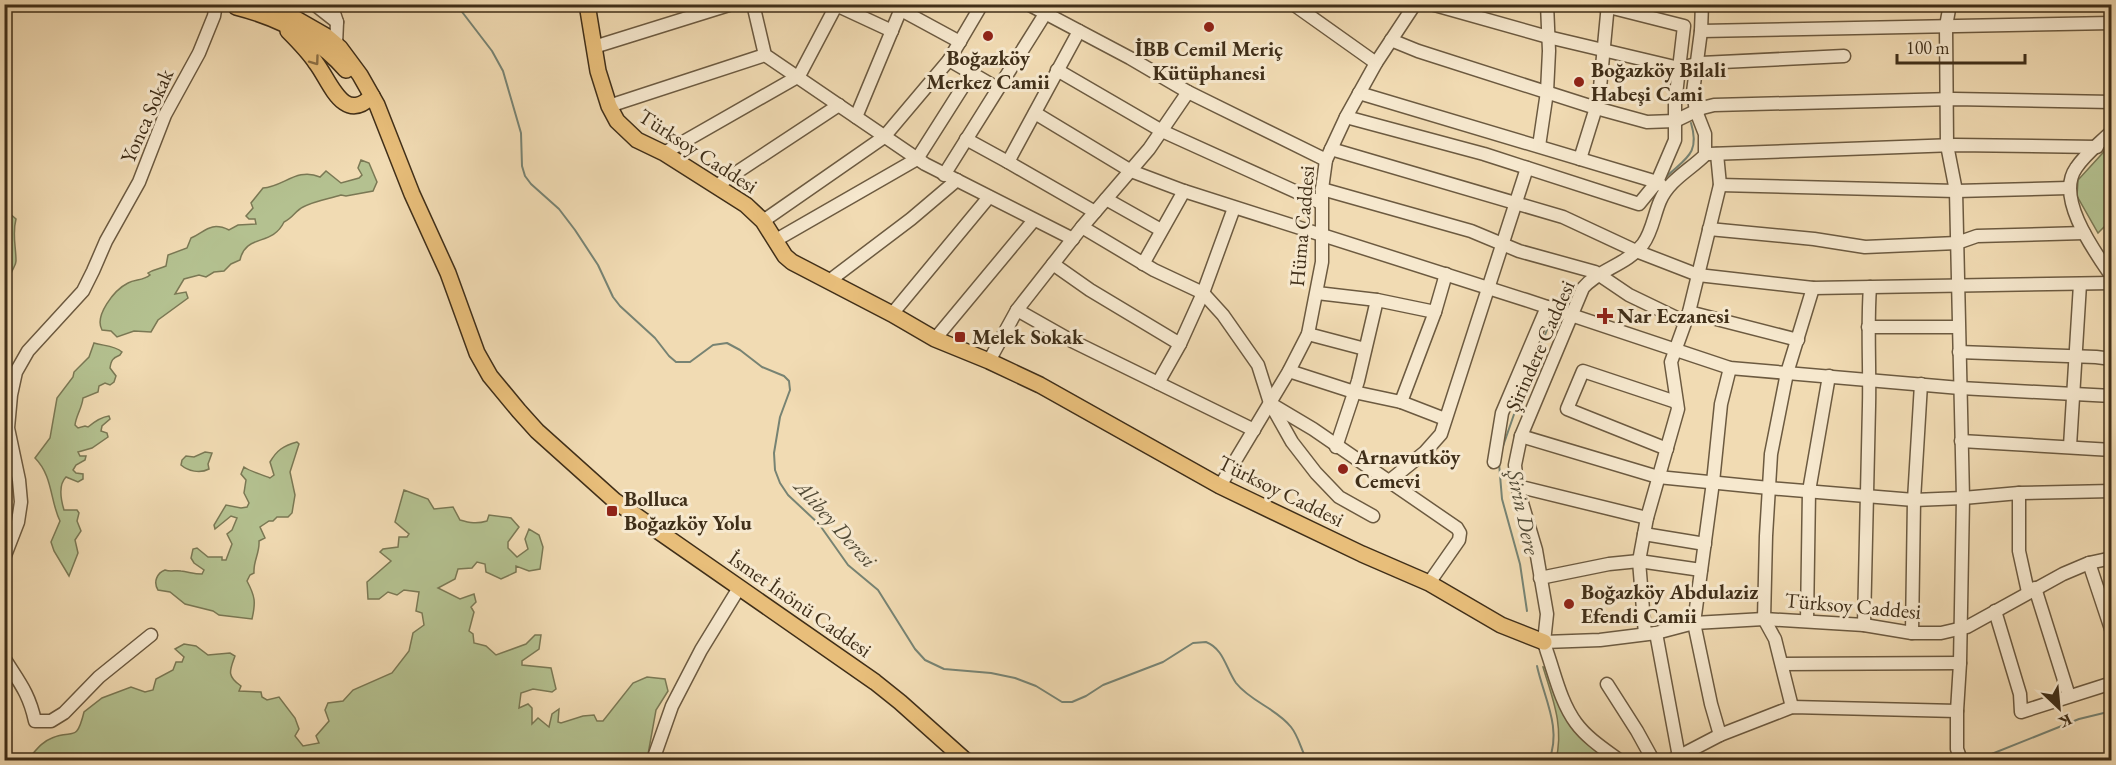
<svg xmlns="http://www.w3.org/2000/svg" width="2116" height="765" viewBox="0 0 2116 765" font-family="'EB Garamond',serif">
<rect width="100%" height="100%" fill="#f1dbb3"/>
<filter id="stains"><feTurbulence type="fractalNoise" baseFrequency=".00333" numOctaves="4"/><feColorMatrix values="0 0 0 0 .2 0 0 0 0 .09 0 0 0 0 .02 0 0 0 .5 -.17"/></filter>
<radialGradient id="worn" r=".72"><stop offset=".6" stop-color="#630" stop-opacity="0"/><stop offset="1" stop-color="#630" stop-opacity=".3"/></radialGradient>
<!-- green -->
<g fill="#b4c190" stroke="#7a7854" stroke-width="1.5">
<path d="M2111 144V220L2098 233 2077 196 2078 180Z"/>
<path d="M361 160 369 163 377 182 373 191 346 196 341 195C328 199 314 201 303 207 295 211 293 218 284 222 272 247 246 233 240 260L231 264 224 271 214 272 206 277 199 275 184 279 175 294 186 292 188 298 158 320 151 332 134 331 117 337 111 331 102 330C94 316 114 290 128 283 135 279 143 281 150 275L148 273C154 269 160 269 166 266L168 255 187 248 191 238C205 232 210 221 229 230L238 225 256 224 255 219H249L246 216 253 208 251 203 263 188C283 187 297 167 320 177L326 171 341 183 359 178 362 175 358 168Z"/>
<path d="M5 188 7 189 8 212 16 219C12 234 16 246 16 261 16 266 12 269 11 274 9 282 7 289 5 297Z"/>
<path d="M94 343C103 346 114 345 122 352L120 355C113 358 111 360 110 368L116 376 114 382 110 385 105 383 99 386 98 392 83 398C82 408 76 416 75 425L78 428 85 426 88 427C94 422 101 417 109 416L110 419 102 426 101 431 107 433 108 437 92 448 78 452 80 456H86L85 460 76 465 73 470 76 473 83 474V479L78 482 66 477C58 485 61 500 64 510H77L79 513 77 521 81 531 75 540 78 553 69 576 54 551 51 542 60 521C50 501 53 476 35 458L50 438 57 398 73 377 74 372 89 357Z"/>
<path d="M297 442 299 444 290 472 295 495 292 513 288 517H277L273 521H269L260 527 265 538 259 541C260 553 253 561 254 573L250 575 247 581C255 596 256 602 252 619L219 615 213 611 185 604 170 592 158 590C153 582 157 573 165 570 171 572 175 570 181 571 189 572 194 574 202 574L204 570 194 563 191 558 193 549 197 548 208 557H222V560H226L232 544 227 534 232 530 237 518 231 516 215 529 214 525 226 505 241 508 247 507 249 503 244 493 246 480 241 474 244 467C251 472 261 474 270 478L274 475 270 462C277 450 283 446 297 442Z"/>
<path d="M205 452 212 453 208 464 209 469C200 474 188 471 181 465L182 460 186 456 194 457Z"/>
<path d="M404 490 428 499 434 509 453 507 460 520C470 523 477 524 487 521L489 515 511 518 519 527 508 542V548L517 557 528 549 525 539 529 529 539 535 543 547 540 569 529 571 516 566V572L501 579 486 572 485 564 477 562 472 568 458 569 455 579 438 588 460 599 474 594 476 602 471 607 474 612 469 631 473 634 474 643 486 646 496 655 526 644 535 635H541L539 649 522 661V665L551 668 556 689 552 692 533 689 521 693 519 708 528 704 532 708V724L538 718 549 727 552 714 559 709 558 722 561 723 583 716 594 715 597 721H603L633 683 647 677 665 679 668 691 656 710 647 760H636L632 757H626V760H27C35 752 41 742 52 738 72 728 76 745 84 712L102 698 131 687 145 692 153 690 156 679 173 670 176 662H182L184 657 175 649 184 644 196 646 208 655 230 653 235 656C230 670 226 676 241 686L239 691 261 692 262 697 267 700 279 697 295 718 299 729 295 736 303 746 319 743 316 736 329 721 325 710 328 703 343 701 353 690 392 673 409 651 413 633 424 625 422 613 416 611 419 592 404 590 397 595 388 592 379 599H368L367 582 391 561 380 552 383 549 398 547 399 537H407L409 534 395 522Z"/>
<path d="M1543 667H1545C1559 711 1569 734 1608 760H1556C1564 726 1553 700 1543 667Z"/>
</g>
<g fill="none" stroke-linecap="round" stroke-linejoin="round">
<!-- stream -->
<g stroke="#778373" stroke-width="2">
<path d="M456 4 492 51 503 71 521 133 522 166 525 176 531 184 559 209 575 230 598 265 613 297 620 306 655 338 669 356 676 362H690L713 345 727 343 740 350 762 367 784 376 789 381 790 390 780 417 774 453 775 470 780 483 788 495 819 524 848 565 878 590 915 649 925 660 944 669 991 673 1015 678 1036 686 1062 702H1072L1086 696 1103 685 1163 662 1193 643 1206 642C1224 649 1226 669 1236 683 1251 702 1276 708 1291 727 1299 737 1301 750 1307 760"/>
<path d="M1663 180C1683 159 1701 156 1691 123"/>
<path d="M1502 449 1520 397 1551 320"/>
<path d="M1499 463 1502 499 1520 564 1527 611"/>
<path d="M1537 666C1544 698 1562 728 1549 760"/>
<path d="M1984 757 2079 719 2112 711"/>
</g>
<!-- minor casing -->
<g stroke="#6c5a40" stroke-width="15">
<g id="minor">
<path d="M314 4 337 22"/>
<path d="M331 4 337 22 336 45"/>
<path d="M753 4 765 55 925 164 1073 239"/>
<path d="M1028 4 1130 58 1188 92 1326 160"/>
<path d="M1293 4 1376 63"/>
<path d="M1431 4 1548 37 1679 68 1701 63 1844 56"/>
<path d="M1950 4 1946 26 1947 145 1956 191 1963 498 1960 663 1957 711V749L1961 760"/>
<path d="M836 5 892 31"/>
<path d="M901 10 960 42"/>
<path d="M1701 31 2112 23"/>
<path d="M1391 40 1418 51 1596 108 1647 122 1675 121 1702 108 1714 105 1954 99 2112 102"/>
<path d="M594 47 732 4"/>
<path d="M949 60 997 88"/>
<path d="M1057 70 1162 131 1321 203"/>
<path d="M1359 93 1657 182 1661 185"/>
<path d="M609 106 765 55"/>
<path d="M1035 113 1131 171 1184 191 1526 300 1730 368 1960 388 2112 396"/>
<path d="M856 117 903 4"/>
<path d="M1346 117 1484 154 1639 204 1657 182 1675 140V103L1684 26 1597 4"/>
<path d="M2112 131C2100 143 2085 154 2076 168 2055 198 2095 252 2112 277"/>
<path d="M966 139 1008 162 1095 212"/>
<path d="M1539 146 1547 92 1549 51 1547 4"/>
<path d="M1331 149 1563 217 1636 251 1698 275 1813 288 2112 283"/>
<path d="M664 153 799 76 837 4"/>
<path d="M1709 154 1955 145 2097 147"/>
<path d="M1580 159 1599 98 1608 4"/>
<path d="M1008 162 1079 31"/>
<path d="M944 175 1045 14"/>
<path d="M1720 185 1956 191 2068 188"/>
<path d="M716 186 839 105"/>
<path d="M1322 189 1471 231 1519 251 1595 272 1629 295 1685 322"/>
<path d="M1106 199 1161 230"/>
<path d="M763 221 884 137 949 60 982 4"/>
<path d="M1082 227 1154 270 1203 293 1223 315 1258 365 1270 403 1292 442 1316 473 1339 497 1373 516"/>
<path d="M1709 229 1814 239 1865 247 1957 243 1977 236 2084 233"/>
<path d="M776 240 917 159 971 74"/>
<path d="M1053 264 1090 290 1180 344 1203 293 1234 208"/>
<path d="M1143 264 1184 191"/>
<path d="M829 281 911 219 957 180"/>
<path d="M1317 293 1377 300 1435 312"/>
<path d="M1017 310 1070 340 1254 430"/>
<path d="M1689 312 1798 340"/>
<path d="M892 314 989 197"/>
<path d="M1868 327H1958"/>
<path d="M1308 334 1365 349"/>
<path d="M935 339 1034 220"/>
<path d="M1959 352 2096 357 2112 359"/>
<path d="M989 361 1017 310 1082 227 1149 149 1188 92"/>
<path d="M1289 371 1354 392 1401 402 1445 419"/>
<path d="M1158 383 1180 344"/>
<path d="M1401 402 1435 312 1446 274"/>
<path d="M1271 404 1313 429 1457 528 1460 533 1459 540 1429 583"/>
<path d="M1521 436 1658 477 1769 488 1914 500 1963 498 2019 493 2112 491"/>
<path d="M1961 441 2112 450"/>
<path d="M2070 446 2080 284"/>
<path d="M1336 447 1358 381 1377 300"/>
<path d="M1667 449 1567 409 1583 371 1676 402"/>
<path d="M1494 462 1502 413 1547 307"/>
<path d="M1388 482 1425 452 1441 434 1527 168"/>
<path d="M1220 486 1289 371 1308 334 1322 262V189L1326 160 1346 117 1376 63 1415 4"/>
<path d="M1517 486 1647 518"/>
<path d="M2019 493V551L2028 592"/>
<path d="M1644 534 1705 544"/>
<path d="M4 558 18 522 21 502 19 480 8 428 11 395 16 372 28 351 83 291 93 271 106 241 139 182 165 115 199 53 214 16 216 4"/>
<path d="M2089 563 2112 632"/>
<path d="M1540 578 1609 564 1639 561 1701 570"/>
<path d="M2035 588 2069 696"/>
<path d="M1995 611 2020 694 2021 712 2112 683"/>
<path d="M1807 620 1809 491 1829 376"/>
<path d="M1864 625C1866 552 1868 479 1869 406 1870 366 1867 326 1870 287"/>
<path d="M1656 633 1679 757"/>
<path d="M1912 633 1914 500 1921 384"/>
<path d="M1645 634 1639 561 1647 518 1678 409 1671 362 1689 312 1720 185 1717 154"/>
<path d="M1544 642 1600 640 1656 633 1694 623 1764 619 1864 625 1912 633H1941L1967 627 2063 574 2089 563 2112 558"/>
<path d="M4 658C19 682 29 693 35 721H51L64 713 99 677 151 635"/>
<path d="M1782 664 1960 663"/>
<path d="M1607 684 1637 731 1653 760"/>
<path d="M1792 707 1775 639 1764 619 1766 536 1771 454 1787 373 1813 288"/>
<path d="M1720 735 1711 704 1694 623 1713 482 1721 404 1730 368"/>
<path d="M653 760 672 706 701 650 739 588"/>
<path d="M1619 760C1604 749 1587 738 1576 723 1561 703 1555 675 1547 652L1544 642 1547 614 1536 550 1517 486 1515 465 1521 436 1583 288C1599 269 1627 265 1643 244 1652 232 1654 215 1660 201 1669 180 1690 170 1705 155V134L1696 111 1693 92 1701 31 1702 4"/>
<path d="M1672 760 1720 735 1792 707 1957 711"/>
</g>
</g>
<!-- major casing -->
<g stroke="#402f19" stroke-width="18">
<g id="major">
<path d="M270 4 326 36 340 48 360 75 377 105 412 194 448 273 477 353 490 376 519 411 537 431 615 501 875 682 900 702 965 760"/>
<path d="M587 4 598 71 609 106 617 121 637 140 664 153 746 205 763 221 785 256 792 262 892 314 935 339 989 361 1040 385 1220 486 1362 554 1429 583 1501 625 1544 642"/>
<path d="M236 7C279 18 317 37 346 70"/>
<path d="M288 31C298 41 308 51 316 63 330 81 343 125 372 96"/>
</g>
</g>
<!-- minor -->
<use href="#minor" stroke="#f6e8ce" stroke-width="12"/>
<!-- major -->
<use href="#major" stroke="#e8be7a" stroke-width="15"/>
</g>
<!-- one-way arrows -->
<defs><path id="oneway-chevron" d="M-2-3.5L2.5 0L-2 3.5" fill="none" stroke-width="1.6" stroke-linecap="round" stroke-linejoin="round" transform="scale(1.5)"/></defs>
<use stroke="#8c6f45" href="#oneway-chevron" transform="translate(315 61) rotate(54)"/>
<!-- markers -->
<g fill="#8f2418" stroke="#f6e8ce" stroke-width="2">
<circle cx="1209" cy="27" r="6"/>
<circle cx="988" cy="36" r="6"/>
<circle cx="1579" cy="82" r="6"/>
<path d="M1602 307h6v6h6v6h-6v6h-6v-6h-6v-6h6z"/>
<rect x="954" y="331" width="12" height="12" rx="3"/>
<circle cx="1343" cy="469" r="6"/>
<rect x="606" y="505" width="12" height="12" rx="3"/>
<circle cx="1569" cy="604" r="6"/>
</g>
<g text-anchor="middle" stroke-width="6" stroke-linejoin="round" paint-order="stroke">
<!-- poi labels -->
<g font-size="21" font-weight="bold" fill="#402f19" stroke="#f6e8ce" text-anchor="start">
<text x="1209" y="56" text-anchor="middle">İBB Cemil Meriç<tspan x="1209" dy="24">Kütüphanesi</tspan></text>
<text x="988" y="65" text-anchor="middle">Boğazköy<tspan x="988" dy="24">Merkez Camii</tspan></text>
<text x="1591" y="77">Boğazköy Bilali<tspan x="1591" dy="24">Habeşi Cami</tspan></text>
<text x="1617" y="323">Nar Eczanesi</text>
<text x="972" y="344">Melek Sokak</text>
<text x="1355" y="464">Arnavutköy<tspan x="1355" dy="24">Cemevi</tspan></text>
<text x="624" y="506">Bolluca<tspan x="624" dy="24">Boğazköy Yolu</tspan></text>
<text x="1581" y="599">Boğazköy Abdulaziz<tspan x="1581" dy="24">Efendi Camii</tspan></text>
</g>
<!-- street labels -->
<g font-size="21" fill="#402f19" stroke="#f6e8ce">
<text transform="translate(147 116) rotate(-66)" y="7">Yonca Sokak</text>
<text transform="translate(698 151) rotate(33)" y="7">Türksoy Caddesi</text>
<text transform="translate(1302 226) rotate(-85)" y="7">Hüma Caddesi</text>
<text transform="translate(1540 346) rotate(-66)" y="7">Şirindere Caddesi</text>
<text transform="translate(1281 491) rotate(26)" y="7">Türksoy Caddesi</text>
<text transform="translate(800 604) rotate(35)" y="7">İsmet İnönü Caddesi</text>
<text transform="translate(1853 606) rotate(5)" y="7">Türksoy Caddesi</text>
</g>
<!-- water labels -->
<g font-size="22" font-style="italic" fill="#524b37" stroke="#f6e8ce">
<text transform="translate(1524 512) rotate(78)" y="8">Şirin Dere</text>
<text transform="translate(836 523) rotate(48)" y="8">Alibey Deresi</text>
</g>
</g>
<!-- margin -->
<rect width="2116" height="765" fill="none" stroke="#f1dbb3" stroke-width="24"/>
<rect x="6" y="6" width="2104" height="753" fill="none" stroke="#402f19" stroke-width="3"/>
<rect x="12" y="12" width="2092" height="741" fill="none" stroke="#402f19" stroke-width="1.5"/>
<!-- north arrow -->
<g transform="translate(2059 708) rotate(154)" stroke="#f6e8ce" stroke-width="4.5" paint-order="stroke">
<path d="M0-4.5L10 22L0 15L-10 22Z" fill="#402f19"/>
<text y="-9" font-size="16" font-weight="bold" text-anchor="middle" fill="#402f19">K</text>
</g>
<!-- scale -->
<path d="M1897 54v9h128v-9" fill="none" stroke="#402f19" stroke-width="3"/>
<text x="1906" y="54" font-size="18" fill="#402f19" stroke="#f6e8ce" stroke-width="4.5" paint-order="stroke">100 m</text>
<rect width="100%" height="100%" filter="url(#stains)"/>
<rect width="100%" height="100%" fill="url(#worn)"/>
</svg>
